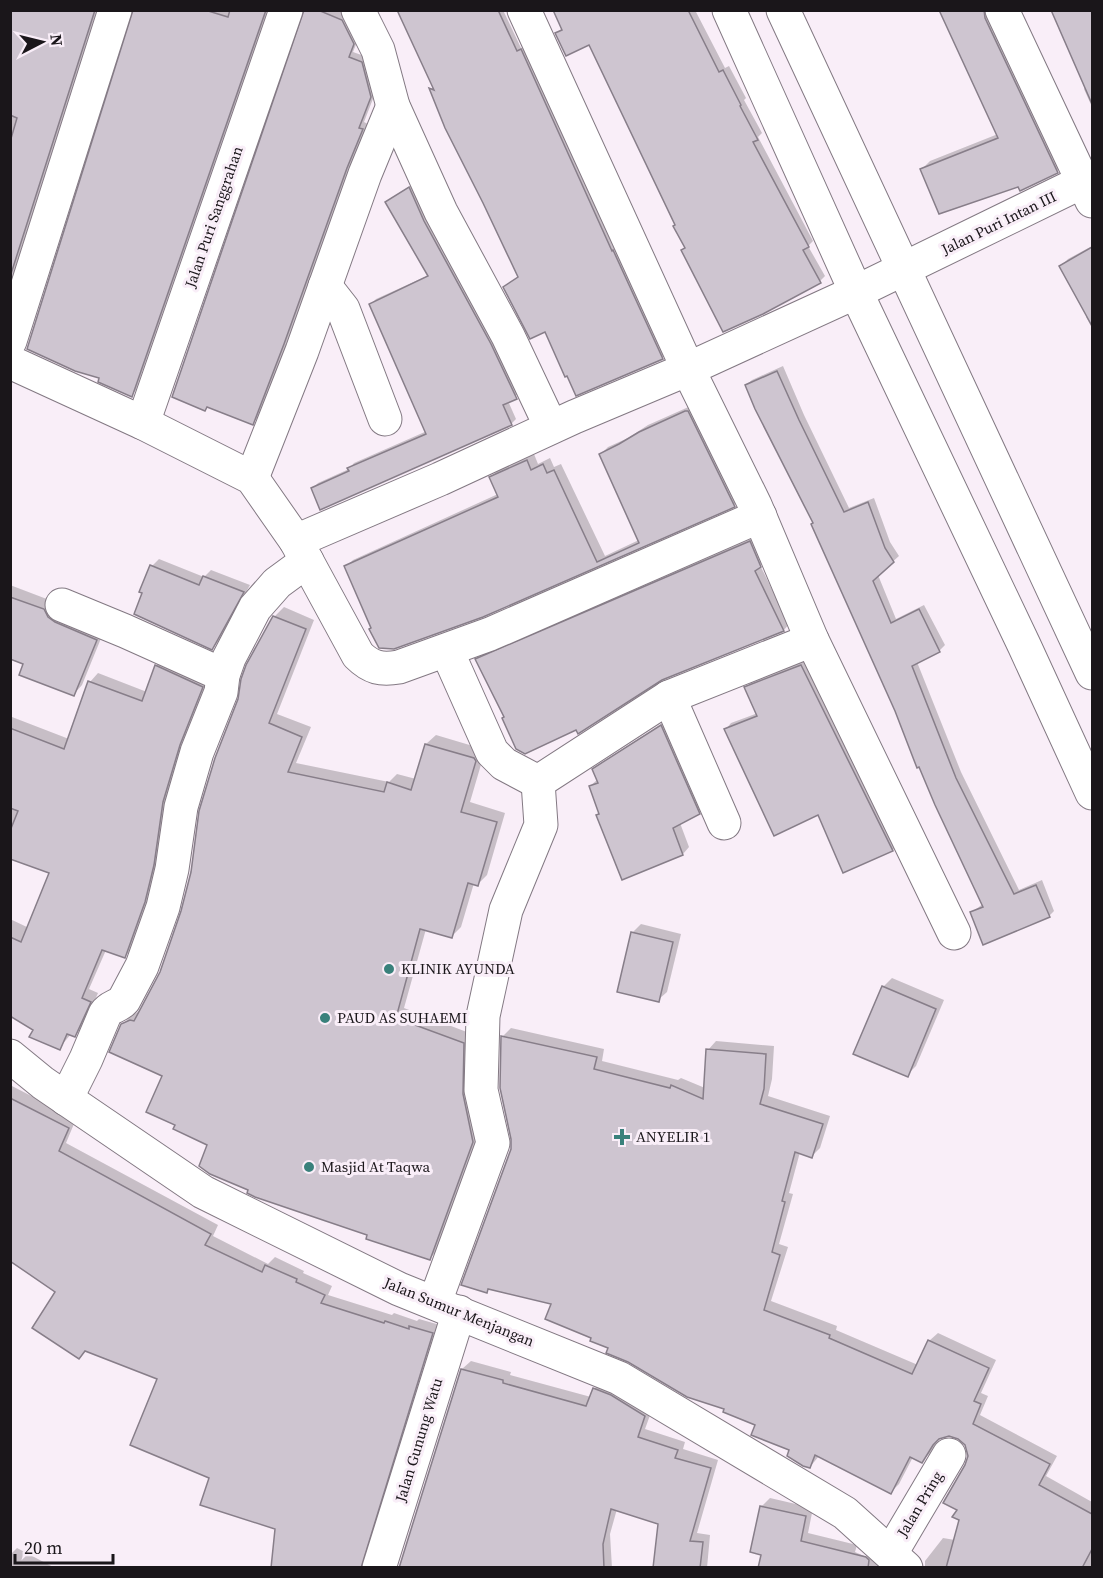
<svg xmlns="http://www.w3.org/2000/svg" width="1103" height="1578" viewBox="0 0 1103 1578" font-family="'Source Serif 4',serif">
<rect width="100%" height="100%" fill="#f9eef8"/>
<!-- shadow -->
<g fill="#0003">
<path d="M10 10H97L10 285Z"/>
<path d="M134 10H268L136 390 132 395Z"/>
<path d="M305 10H337L347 15 359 37 353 52 367 57 376 91 364 122 368 124 352 161 290 337 258 418 252 423 208 406 205 409Z"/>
<path d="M398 10H503L521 48 525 46 666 354 662 358 546 330 505 287 519 276 447 128 431 89 434 86Z"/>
<path d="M570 10H695L725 68 729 66 746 98 744 100 762 133 758 137 813 241 808 246 825 276 820 281 686 248 590 43 557 33 568 22Z"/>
<path d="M942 10H993L1065 164 1057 171 1019 185 922 169 930 161 998 134Z"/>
<path d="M1053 10H1092V107L1084 89 1086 86Z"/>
<path d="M414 183 521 392 508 401 516 419 511 424 313 488 318 483 349 469 354 463 427 431 371 304 376 299 429 275 387 202Z"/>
<path d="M1092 246V328L1086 317 1088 315 1061 266 1068 259Z"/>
<path d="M783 366 804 415 849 508 874 498 890 542 899 556 878 575 896 619 924 605 945 645 939 651 917 662 961 772 1019 890 1042 880 1054 911 1049 916 972 912 983 904 814 522 746 385 752 380Z"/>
<path d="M693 405 741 498 734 505 482 615 373 627 346 567 353 560 498 494 491 477 498 470 534 454 538 464 550 458 554 467 561 464 605 556 639 540 601 454 608 447 628 438 648 425Z"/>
<path d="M755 537 765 560 760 565 789 624 784 630 661 678 577 728 506 717 477 660 483 654Z"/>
<path d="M159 559 204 577 211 570 250 585 219 641 212 648 152 566Z"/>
<path d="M10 585 52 601 104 631 82 685 74 694 25 663 10 657Z"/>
<path d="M284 607 314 620 277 714 311 727 296 763 389 782 397 774 416 779 426 744 436 735 483 749 485 751 470 802 505 813 487 875 478 884 474 883 461 927 452 936 426 929 404 1008 472 1034 482 1131 439 1249 430 1258 369 1234 177 1124 164 1075 122 1025 132 1015 140 1011 161 973 183 912 274 617Z"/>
<path d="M165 657 210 678 153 892 133 948 124 957 106 950 89 989 98 993 83 1027 75 1035 71 1034 61 1046 10 1014V919L29 928 51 873 10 858V718L12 717 69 739 90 682 98 673 147 692 156 666Z"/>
<path d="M807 660 898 844 893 850 844 871 819 813 726 729 731 723 758 713 746 688 751 682Z"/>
<path d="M667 720 705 807 699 813 680 823 689 847 683 854 623 878 590 786 597 780 594 769 601 763Z"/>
<path d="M641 924 681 934 667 992 658 1000 632 933Z"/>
<path d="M892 978 944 1000 916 1066 907 1075 883 987Z"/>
<path d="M511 1028 604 1049 602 1061 678 1080 681 1078 705 1088 708 1050 716 1041 774 1046 772 1079 768 1096 830 1116 820 1148 812 1156 800 1152 789 1193 793 1194 779 1244 788 1247 771 1301 837 1326 836 1330 918 1365 929 1341 938 1333 996 1360 981 1393 988 1396 980 1415 1057 1456 1046 1476 1092 1502V1568H925V1561L943 1538 955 1540 961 1519 959 1510 969 1455 966 1445 959 1437 949 1435 940 1437 930 1453 922 1461 913 1457 899 1484 891 1492 819 1456 810 1467 791 1449 757 1424 629 1360 593 1337 553 1303 490 1287 486 1291 512 1149 513 1139 501 1088 503 1036Z"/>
<path d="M10 1085 76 1119 66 1143 218 1225 213 1236 268 1264 275 1257 304 1271 303 1273 332 1286 328 1295 392 1315 394 1313 417 1321 419 1319 440 1325 371 1568H272L277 1528 210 1477 159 1378 87 1350 79 1357 57 1292 10 1188Z"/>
<path d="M471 1361 511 1372 510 1375 591 1397 594 1389 603 1380 653 1407 645 1429 685 1442 683 1449 718 1460 697 1533 710 1535 707 1568H655L659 1523 617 1509 610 1534 612 1568H400L462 1369Z"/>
<path d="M770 1498 813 1508 808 1533 857 1545 855 1552 892 1568H759L763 1553 761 1507Z"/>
<path d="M17 1548 55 1568H10V1555Z"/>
</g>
<!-- building -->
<g fill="#cec5d0" stroke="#877e89" stroke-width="1.5">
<path d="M10 10H95L10 277V142L17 118 10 115Z"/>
<path d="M133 10H205L228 17 230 10H266L132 397 98 382 99 378 75 371 27 349Z"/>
<path d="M304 10H318L342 20 354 44 349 57 362 62 371 97 359 128 363 129 347 168 284 344 253 425 207 407 205 411 172 397Z"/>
<path d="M397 10H498L517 51 521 49 612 251 613 250 663 359 576 396 567 376 565 377 545 332 530 339 503 287 518 277 483 203 445 128 429 88 434 90Z"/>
<path d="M553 10H688L719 72 723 70 741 105 740 106 758 140 753 142 809 247 803 250 821 283 763 314 723 332 681 250 685 248 673 226 675 225 589 45 566 56 555 33 562 30Z"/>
<path d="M939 10H984L985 18 1058 173 1020 191 1018 187 939 214 920 169 998 138Z"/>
<path d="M1051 10H1092V104Z"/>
<path d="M409 187 424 221 491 344 517 399 503 405 512 425 320 510 311 488 349 471 347 468 426 434 369 304 428 276 385 202Z"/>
<path d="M1092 247V326L1059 266Z"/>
<path d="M777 371 799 420 844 512 868 502 885 548 894 562 873 581 891 623 919 609 940 652 912 666 956 778 1014 894 1036 885 1050 917 983 945 970 912 983 907 935 805 919 767 917 768 895 711 811 524 813 523 755 409 745 385Z"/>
<path d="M685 411H688L735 507 483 617 394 649 379 648 369 629 371 628 344 566 498 497 489 477 527 460 531 470 543 464 547 473 554 470 597 562 639 543 599 454 619 444 639 432Z"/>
<path d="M750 541 761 567 755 571 784 631 662 680 578 734 576 730 525 754 516 749 502 718 504 717 475 659Z"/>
<path d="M150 565 199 585 203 576 244 592 212 650 134 614 142 593 139 592Z"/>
<path d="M10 597 44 609 48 617 55 622 97 640 74 696 19 675 23 664 10 659Z"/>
<path d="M273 616 306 629 269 723 302 737 288 772 384 792 387 782 411 790 425 744 474 758 476 761 461 812 497 822 478 886 468 883 452 938 420 929 396 1018 464 1043 463 1094 473 1142 430 1260 366 1239 367 1235 255 1197 247 1193 248 1190 210 1174 199 1166 207 1145 173 1129 175 1125 146 1112 162 1076 109 1052 121 1024 130 1020 134 1021 160 972 181 911 191 872 199 811 215 758 238 699 241 679 246 665Z"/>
<path d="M155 665 203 687 180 745 163 802 154 865 145 902 125 958 102 950 82 998 91 1002 75 1037 67 1034 60 1050 29 1037 33 1030 10 1016V937L21 942 49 873 10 859V831L18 811 10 808V728L64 749 88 681 142 701Z"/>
<path d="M801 665 893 851 843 873 818 815 774 836 724 729 757 716 744 687Z"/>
<path d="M661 725 700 814 673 828 683 855 622 880 596 815 599 814 589 786 598 783 592 769Z"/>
<path d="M631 932 673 942 659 1002 617 992Z"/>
<path d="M882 986 936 1009 908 1077 853 1054Z"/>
<path d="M501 1036 597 1057 594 1069 670 1088 671 1085 703 1099 706 1049 766 1054 764 1089 760 1104 823 1124 812 1158 795 1152 782 1201 785 1202 772 1252 780 1255 764 1310 830 1335 829 1338 912 1374 928 1340 989 1368 974 1401 981 1404 973 1424 1050 1464 1039 1485 1092 1514V1549L1082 1568H946L959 1520 952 1517 957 1510 943 1503 965 1465 968 1456 965 1445 958 1439 949 1436 939 1439 933 1445 922 1463 910 1457 891 1494 815 1455 810 1468 803 1466 787 1456 789 1450 751 1435 755 1425 723 1412 724 1409 687 1397 628 1362 606 1353 608 1348 590 1341 591 1338 545 1319 551 1304 488 1289 487 1293 461 1285 511 1149V1139L500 1088Z"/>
<path d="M10 1098 69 1128 59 1151 211 1234 205 1245 262 1272 265 1265 297 1279 296 1282 325 1295 321 1303 384 1323 385 1321 409 1329V1326L433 1333 361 1568H271L275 1529 200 1505 209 1478 130 1445 157 1379 85 1351 79 1359 32 1328 55 1292 10 1261Z"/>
<path d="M461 1369 503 1380V1383L586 1406 593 1388 611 1395 645 1416 638 1437 678 1450 675 1458 711 1468 690 1541 703 1542 700 1568H653L658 1524 611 1509 603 1544 604 1568H399Z"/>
<path d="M760 1506 806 1516 801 1541 866 1557 869 1560 868 1568H758L761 1555 750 1552Z"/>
</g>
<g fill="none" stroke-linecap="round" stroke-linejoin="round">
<!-- minor casing -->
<g stroke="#837983" stroke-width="35">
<g id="minor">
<path d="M358 10 378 50 393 106 441 212 508 336 551 427"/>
<path d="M524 10 688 369 755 505 812 640 954 933"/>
<path d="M729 10 856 292 1024 645 1092 793"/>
<path d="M783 10 1092 673"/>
<path d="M1002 10 1092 201"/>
<path d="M325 286 343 309 385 419"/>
<path d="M10 341 115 10"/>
<path d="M10 362 143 423 252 478 296 541 358 655C371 668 381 670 399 667L490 634 760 516"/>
<path d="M143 423 286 10"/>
<path d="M252 478 302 351 365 174 393 106"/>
<path d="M296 541 440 479 574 417 688 369 856 292 1092 177"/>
<path d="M62 605 125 631 223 675"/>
<path d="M447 651 492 752 504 764 538 782"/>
<path d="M669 697 724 823"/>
<path d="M538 782 669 697 812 640"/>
<path d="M10 1056 43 1083 203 1192 399 1289 619 1378 845 1513 906 1568"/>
<path d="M66 1099 86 1059 105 1014C110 1006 118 1007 124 1000L142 966 163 907 172 869 181 807 197 752 221 692 223 675 229 658 255 608 277 583 307 561"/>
<path d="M435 1302 493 1143 481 1090 483 1016 506 910 541 825 538 782"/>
<path d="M891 1553 949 1455"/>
<path d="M379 1568 459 1312"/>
</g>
</g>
<!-- minor -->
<use href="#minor" stroke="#fff" stroke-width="33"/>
</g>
<!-- markers -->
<g fill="#39817b" stroke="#f9eef8" stroke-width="2">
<circle cx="389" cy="969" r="6"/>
<circle cx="325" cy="1018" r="6"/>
<path d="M619 1128h6v6h6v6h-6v6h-6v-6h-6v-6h6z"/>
<circle cx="309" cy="1167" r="6"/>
</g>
<g text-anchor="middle" stroke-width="6" stroke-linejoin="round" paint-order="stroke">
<!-- street labels -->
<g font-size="15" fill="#1a161a" stroke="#f9eef8">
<text transform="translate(214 217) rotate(-71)" y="5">Jalan Puri Sanggrahan</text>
<text transform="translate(999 223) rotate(-26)" y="5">Jalan Puri Intan III</text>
<text transform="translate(459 1312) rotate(22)" y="5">Jalan Sumur Menjangan</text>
<text transform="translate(419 1440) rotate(-73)" y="5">Jalan Gunung Watu</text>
<text transform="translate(920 1504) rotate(-59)" y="5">Jalan Pring</text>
</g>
<!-- poi labels -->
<g font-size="15" fill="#1a161a" stroke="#f9eef8" text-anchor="start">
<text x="401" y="974">KLINIK AYUNDA</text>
<text x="337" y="1023">PAUD AS SUHAEMI</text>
<text x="636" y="1142">ANYELIR 1</text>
<text x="321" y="1172">Masjid At Taqwa</text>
</g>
</g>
<!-- border -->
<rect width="1103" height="1578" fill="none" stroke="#1a161a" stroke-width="24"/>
<!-- north arrow -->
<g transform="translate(42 42) rotate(83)" stroke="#f9eef8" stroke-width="4.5" paint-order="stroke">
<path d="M0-4.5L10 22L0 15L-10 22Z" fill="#1a161a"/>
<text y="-9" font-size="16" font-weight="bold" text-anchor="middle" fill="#1a161a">N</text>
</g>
<!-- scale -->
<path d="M15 1554v9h98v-9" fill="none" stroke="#1a161a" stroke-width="3"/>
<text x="24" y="1554" font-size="18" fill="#1a161a" stroke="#f9eef8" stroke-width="4.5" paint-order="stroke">20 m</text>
</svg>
